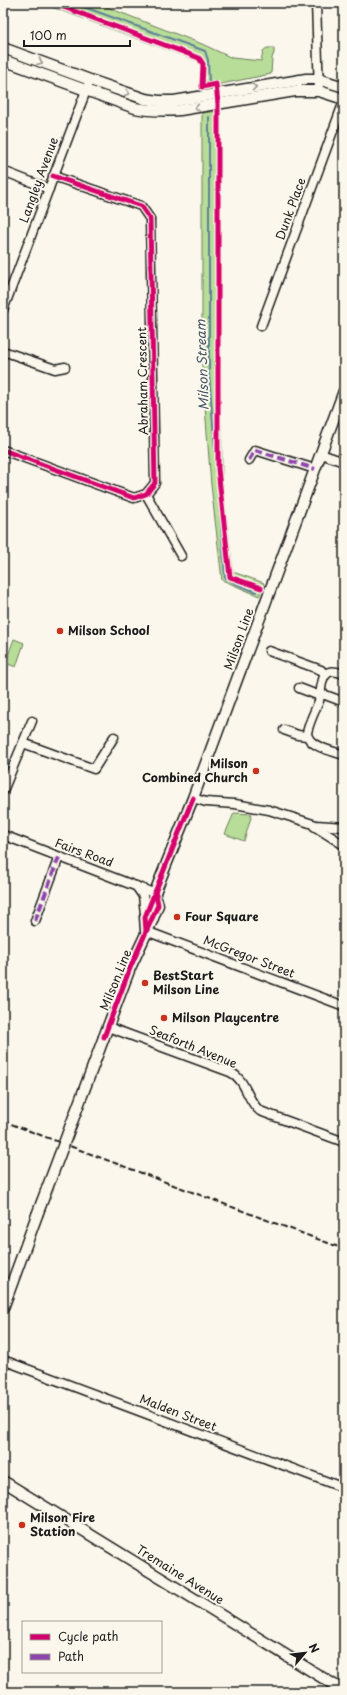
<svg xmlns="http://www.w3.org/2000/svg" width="347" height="1695" viewBox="0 0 347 1695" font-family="'Playpen Sans',sans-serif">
<rect width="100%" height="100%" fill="#fbf7ec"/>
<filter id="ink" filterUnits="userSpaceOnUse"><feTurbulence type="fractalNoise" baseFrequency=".025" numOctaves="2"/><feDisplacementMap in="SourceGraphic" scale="8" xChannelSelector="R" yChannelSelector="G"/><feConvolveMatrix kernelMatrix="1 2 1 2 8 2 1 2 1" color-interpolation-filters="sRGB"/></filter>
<g filter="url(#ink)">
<!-- green -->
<g fill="#b8dd98" stroke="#6a7c5a">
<path d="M41 3H96L202 44 232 58 261 61 263 51 267 48H274V53L272 58 271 74 201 88 202 68 200 62Z"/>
<path d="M219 111 222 477 233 572 264 583 259 596 222 580 211 485 202 368V113Z"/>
<path d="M14 639 24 643 16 667 5 663Z"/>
<path d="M234 813 252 814 244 841 225 834Z"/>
</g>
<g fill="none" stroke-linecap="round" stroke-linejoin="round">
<!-- stream -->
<g stroke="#5f8097" stroke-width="2">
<path d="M73 3 205 51 208 60 209 84"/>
<path d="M209 117V374L225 578 234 583 256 592"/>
</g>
<!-- minor casing -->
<g stroke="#1c1c1c" stroke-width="11">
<g id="minor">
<path d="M316 3 319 91"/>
<path d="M3 171 49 189"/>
<path d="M3 310 90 80"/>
<path d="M261 326 344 101"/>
<path d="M3 351 55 369 65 367"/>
<path d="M3 450 134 498 146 494 155 483 150 219 141 206 53 176"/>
<path d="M321 454 344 462"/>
<path d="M249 460 255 450 315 469"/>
<path d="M146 494 181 556"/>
<path d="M269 651 321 670 326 675"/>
<path d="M344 674C318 664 323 686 319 701 315 711 309 722 307 733 308 747 333 751 344 755"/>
<path d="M299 688 320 696"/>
<path d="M320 693 344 702"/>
<path d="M284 730 298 735 307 736"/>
<path d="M23 743 94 769 114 737"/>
<path d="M3 791 32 721"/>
<path d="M193 798 206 802 235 804 269 810 316 825 344 827"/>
<path d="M314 826 344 845"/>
<path d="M3 835 156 894"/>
<path d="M136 886 143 896 145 914"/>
<path d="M35 921 59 857"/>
<path d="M146 931 344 1006"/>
<path d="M108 1027 230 1072C247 1080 246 1100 260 1111L344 1142"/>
<path d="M3 1360 344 1488"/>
</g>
</g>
<!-- major casing -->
<g stroke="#1c1c1c" stroke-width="13">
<g id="major">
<path d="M3 48 90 80 145 99 159 101H174L306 79H318L344 87"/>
<path d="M3 60 135 108C150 111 165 111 180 110L295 91H319L344 99"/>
<path d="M146 931 145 917 193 798 344 391"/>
<path d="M104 1037 130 968 152 921 158 905 157 901"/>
<path d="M3 1308 37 1215"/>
<path d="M3 1481 344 1691"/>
</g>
</g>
<!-- minor -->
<use href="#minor" stroke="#fbf7ec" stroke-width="8"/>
<!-- major -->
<use href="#major" stroke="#fbf7ec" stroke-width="10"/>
<!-- rail -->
<path stroke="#1c1c1c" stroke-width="2" stroke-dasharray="6 3" stroke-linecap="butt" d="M3 1121 344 1249"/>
<!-- major-bridge casing -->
<g stroke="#1c1c1c" stroke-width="13" stroke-linecap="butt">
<path id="major-bridge" d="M37 1215 104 1037"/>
</g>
<!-- major-bridge -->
<use href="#major-bridge" stroke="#fbf7ec" stroke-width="10"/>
<!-- quiet -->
<g stroke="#8e44ad" stroke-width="4" stroke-dasharray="8 4" stroke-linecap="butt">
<path d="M249 460 255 450 315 469"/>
<path d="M35 921 59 857"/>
</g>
<!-- cycleway casing -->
<g stroke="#fbf7ec" stroke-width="8">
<g id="cycleway">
<path d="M53 3 199 58 203 64 202 87 216 84 218 104V469L230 577 261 588"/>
<path d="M3 450 134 498 146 494 155 483 150 219 141 206 53 176"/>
<path d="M146 931 145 917 193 798"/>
<path d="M104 1037 130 968 158 905 156 894"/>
</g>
</g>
<!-- cycleway -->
<use href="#cycleway" stroke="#d6006c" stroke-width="5"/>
</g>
<!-- one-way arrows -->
<defs><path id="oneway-chevron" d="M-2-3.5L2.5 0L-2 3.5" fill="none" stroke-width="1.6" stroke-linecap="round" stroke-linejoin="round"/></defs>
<g stroke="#97948e">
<use href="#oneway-chevron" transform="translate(40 62) rotate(21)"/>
<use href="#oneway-chevron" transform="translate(254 87) rotate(-9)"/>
<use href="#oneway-chevron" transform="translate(127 93) rotate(19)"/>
<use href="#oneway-chevron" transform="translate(197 108) rotate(171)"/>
</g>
</g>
<!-- markers -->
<g fill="#c8321e" stroke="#fbf7ec" stroke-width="1.5">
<circle cx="60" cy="631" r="4"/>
<circle cx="256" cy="771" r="4"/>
<circle cx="177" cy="917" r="4"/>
<circle cx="145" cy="983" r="4"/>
<circle cx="164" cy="1018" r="4"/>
<circle cx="22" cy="1525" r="4"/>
</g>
<g text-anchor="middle" stroke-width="4" stroke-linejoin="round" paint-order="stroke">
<!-- street labels -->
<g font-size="12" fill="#1c1c1c" stroke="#fbf7ec">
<text transform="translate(39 180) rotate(-70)" y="4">Langley Avenue</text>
<text transform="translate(291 209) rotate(-70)" y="4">Dunk Place</text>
<text transform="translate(143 381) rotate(-91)" y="4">Abraham Crescent</text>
<text transform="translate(239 639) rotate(-70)" y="4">Milson Line</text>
<text transform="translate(84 853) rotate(20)" y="4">Fairs Road</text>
<text transform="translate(249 957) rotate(21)" y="4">McGregor Street</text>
<text transform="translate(116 980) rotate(-68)" y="4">Milson Line</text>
<text transform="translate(193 1047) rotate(22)" y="4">Seaforth Avenue</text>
<text transform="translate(178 1413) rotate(21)" y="4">Malden Street</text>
<text transform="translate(180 1575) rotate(32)" y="4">Tremaine Avenue</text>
</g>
<!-- poi labels -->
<g font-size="12" font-weight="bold" fill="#1c1c1c" stroke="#fbf7ec" text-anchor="start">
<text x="68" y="635">Milson School</text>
<text x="248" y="768" text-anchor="end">Milson<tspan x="248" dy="14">Combined Church</tspan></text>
<text x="185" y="921">Four Square</text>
<text x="153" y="980">BestStart<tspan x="153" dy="14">Milson Line</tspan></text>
<text x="172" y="1022">Milson Playcentre</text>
<text x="30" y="1522">Milson Fire<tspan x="30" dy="14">Station</tspan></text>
</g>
<!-- water labels -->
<g font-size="13" font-style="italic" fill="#435664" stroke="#fbf7ec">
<text transform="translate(202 365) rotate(-92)" y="5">Milson Stream</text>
</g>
</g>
<!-- margin -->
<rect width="347" height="1695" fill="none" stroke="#fbf7ec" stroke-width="16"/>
<rect x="8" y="8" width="331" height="1679" fill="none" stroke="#1c1c1c" stroke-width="1.5" filter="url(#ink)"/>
<!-- legend -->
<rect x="22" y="1621" width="140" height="52" fill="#fbf7ec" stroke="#a29f99"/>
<rect x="30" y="1634" width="20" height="6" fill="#d6006c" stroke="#a29f99"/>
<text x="58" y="1641" font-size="12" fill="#1c1c1c">Cycle path</text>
<rect x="30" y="1654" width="20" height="6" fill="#8e44ad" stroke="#a29f99"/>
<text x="58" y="1661" font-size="12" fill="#1c1c1c">Path</text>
<!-- north arrow -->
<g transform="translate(305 1653) rotate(62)" stroke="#fbf7ec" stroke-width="3" paint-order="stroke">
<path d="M0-3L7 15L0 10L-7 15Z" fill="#1c1c1c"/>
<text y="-6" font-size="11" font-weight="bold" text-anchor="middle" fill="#1c1c1c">N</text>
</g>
<!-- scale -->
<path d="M24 40v6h106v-6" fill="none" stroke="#1c1c1c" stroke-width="2"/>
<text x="30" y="40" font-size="12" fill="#1c1c1c" stroke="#fbf7ec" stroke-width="3" paint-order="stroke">100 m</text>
</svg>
